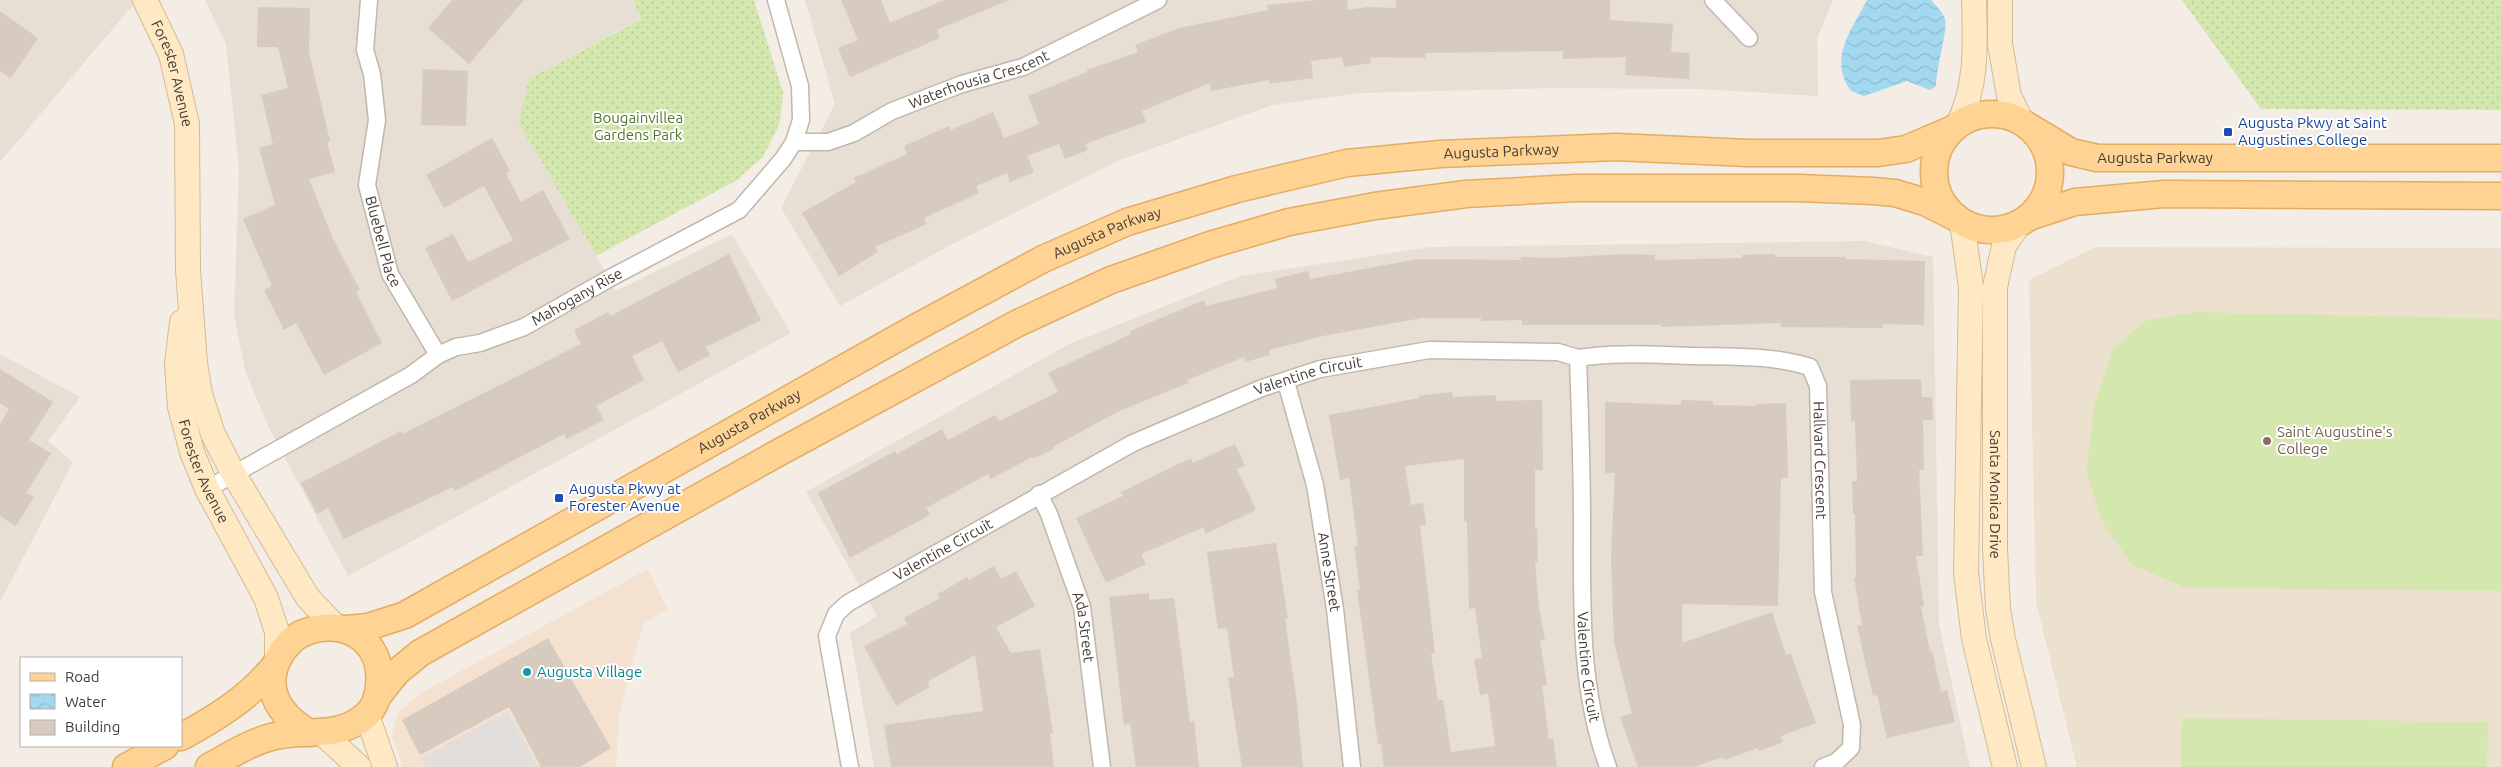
<svg xmlns="http://www.w3.org/2000/svg" width="2501" height="767" viewBox="0 0 2501 767" font-family="Ubuntu,sans-serif">
<defs>
<pattern id="grass-dots" width="8" height="8" patternUnits="userSpaceOnUse" patternTransform="scale(1.25)"><rect width="8" height="8" fill="#d4e7ae"/><path d="M2 2h.1M6 6h.1" fill="none" stroke="#b7c796" stroke-width="1.8" stroke-linecap="round"/></pattern>
<pattern id="water-waves" width="16" height="10" patternUnits="userSpaceOnUse" patternTransform="scale(1.25)"><rect width="16" height="10" fill="#a2d9f0"/><path d="M0 5q4-4 8 0t8 0" fill="none" stroke="#8dbbce"/></pattern>
</defs>
<rect width="100%" height="100%" fill="#f3ede6"/>
<!-- residential -->
<g fill="#e7ded4">
<path d="M0 0H137L0 162Z"/>
<path d="M205 0H633L641 18 529 79 519 123 616 291 732 234 791 333 348 576 268 426 245 370 234 315 239 169 226 44Z"/>
<path d="M805 0H1833L1817 39 1818 96 1698 89 1555 88 1361 93 1273 105 1120 160 947 247 840 306 781 208 835 104Z"/>
<path d="M1864 241 1933 257 1939 625 1970 767H874L850 633 877 616 806 492 1069 344 1241 276 1431 247Z"/>
<path d="M0 354 80 397 48 441 73 462 0 602Z"/>
</g>
<!-- commercial -->
<path fill="#f5e1d0" d="M648 569 667 609 643 624 619 715 616 767H403L392 736 397 714 421 693Z"/>
<!-- education -->
<path fill="#ece0cf" d="M2096 247 2501 248V767H2077L2036 602 2029 280Z"/>
<!-- grass -->
<g fill="url(#grass-dots)">
<path d="M633 0H754L783 92 780 123 763 157 737 180 596 256 519 123 529 79 641 19Z"/>
<path d="M2182 0H2501V110L2261 109Z"/>
</g>
<!-- garden -->
<g fill="#d4e7ae">
<path d="M2194 312 2501 319V591L2187 588 2132 565 2103 523 2086 471 2095 402 2114 348 2145 321Z"/>
<path d="M2182 718 2488 722 2487 767H2181Z"/>
</g>
<!-- parking -->
<path fill="#e1dedb" d="M508 711 538 767H426L421 758Z"/>
<!-- water -->
<path fill="url(#water-waves)" d="M1867 0H1931C1935 5 1943 12 1945 19 1948 30 1936 68 1936 86L1930 90 1907 81 1864 96 1851 91C1828 58 1851 31 1867 0Z"/>
<!-- building -->
<g fill="#d7cabe" fill-rule="evenodd">
<path d="M452 0H524L469 64 428 28Z"/>
<path d="M841 0H881L890 23 944 0H1009L937 30 940 38 850 77 838 48 858 40Z"/>
<path d="M1318 0H1347L1348 10 1368 7 1396 8V0H1610V20L1673 24 1671 52 1690 53 1689 79 1625 75 1626 57 1563 59V51L1426 53 1425 58 1370 57 1371 63 1344 67 1342 57 1311 61 1313 78 1269 84V80L1211 91 1210 83 1142 111 1146 122 1085 144 1088 150 1065 159 1059 144 1027 156 1034 172 1010 182 1007 173 976 186 979 193 924 218 927 224 875 247 878 252 839 276 802 213 856 182 854 178 907 154 904 146 949 126 951 130 993 112 1004 138 1039 124 1028 96 1087 72V70L1138 52 1135 45 1179 28 1268 10 1267 5Z"/>
<path d="M258 7 310 8 309 52 330 141 327 142 335 172 309 179 333 239 360 290 356 292 382 343 324 375 296 323 284 330 264 290 272 286 243 219 275 205 259 148 273 144 261 95 288 88 278 47H257Z"/>
<path d="M0 11 38 38 11 78 0 71Z"/>
<path d="M423 69 468 71 466 126 421 125Z"/>
<path d="M492 138 510 171 506 174 521 202 543 190 570 239 452 301 425 248 453 234 468 262 513 240 484 186 444 208 426 175Z"/>
<path d="M729 254 761 320 706 347 710 355 678 372 662 341 632 356 644 380 596 406 604 420 567 439 564 434 455 491 453 487 344 539 328 508 317 514 301 483 401 431 402 434 581 344 574 330 608 312 610 316Z"/>
<path d="M1624 254 1655 255V260L1742 258V255L1775 254V257H1846V259L1925 261 1924 325 1883 324V328L1781 327 1780 323 1661 327V325H1522V320L1481 321V318H1422L1323 336 1269 350 1270 355 1245 362 1244 357 1187 380 1188 383 1115 413 1053 447 1054 449 1033 459 1032 457 991 479 988 474 926 508 930 515 850 558 818 493 895 451 897 454 942 429 948 440 995 415 999 421 1058 392 1048 373 1131 334 1130 331 1204 300 1206 306 1277 288 1275 279 1308 271 1310 279 1418 259 1521 260V257L1554 258Z"/>
<path d="M0 369 53 402 29 440 51 453 26 493 34 497 16 526 0 516V424L9 409 0 403Z"/>
<path d="M1921 379 1922 397H1932L1933 420H1923L1924 470H1919L1923 556H1916L1924 606 1921 607 1930 651 1932 650 1941 692 1947 690 1955 722 1887 738 1877 695 1873 696 1857 626 1862 625 1854 578 1856 577 1855 514H1853L1852 481H1857L1855 421H1851L1850 380Z"/>
<path d="M1452 392 1453 397 1496 395V401L1542 400 1543 470H1535V529H1537L1538 562 1535 563 1539 608 1545 640H1540L1547 685 1542 686 1549 739 1553 738 1557 767H1384L1381 744H1378L1357 590 1360 589 1354 546H1358L1349 478 1340 480 1329 415 1419 398 1418 396ZM1464 459V521H1467L1469 609 1475 608 1482 658 1474 659 1480 695 1488 693 1495 746 1451 752 1443 700H1438L1431 654 1435 653 1420 526 1426 525 1423 503 1411 505 1405 466Z"/>
<path d="M1681 400 1713 401V405L1755 406V404L1786 403 1788 478H1781L1778 606 1682 604V643L1772 612 1786 655 1791 654 1816 723 1781 736 1783 742 1759 751 1757 748 1725 760 1723 757 1694 767H1638L1620 717 1632 713 1614 642 1611 556 1615 473H1605V402L1681 405Z"/>
<path d="M1235 444 1245 466 1237 469 1256 510 1205 534 1204 527 1141 554 1146 564 1106 583 1076 518 1123 496 1121 492 1191 458 1193 463Z"/>
<path d="M1276 543 1288 619H1285L1297 704 1303 767H1242L1228 678 1234 677 1227 628 1218 629 1207 552Z"/>
<path d="M994 566 1001 579 1016 571 1035 606 996 627 1011 653 1040 649 1053 733H1050L1054 767H891L884 725 983 711 975 655 927 682 930 687 896 706 864 646 907 624 904 618 940 598 938 594 967 577 969 580Z"/>
<path d="M1149 593V600L1174 598 1190 722 1194 721 1199 767H1136L1130 724 1124 725 1109 597Z"/>
<path d="M548 638 611 748 580 767H541L509 707 420 755 402 720Z"/>
</g>
<g fill="none" stroke-linecap="round" stroke-linejoin="round">
<!-- street casing -->
<g stroke="#c1b7ab" stroke-width="19">
<g id="street">
<path id="s1" d="M369 0 365 50 372 74 377 120 367 185 390 274 438 355"/>
<path d="M1713 0 1749 38"/>
<path id="s2" d="M794 142H828L854 133 892 111 962 84 1023 67 1158 0"/>
<path id="s3" d="M1578 358C1616 352 1654 355 1693 356 1732 357 1772 355 1810 367L1818 386 1823 592 1852 725 1851 748 1836 762 1823 767"/>
<path id="s4" d="M1286 382 1315 485 1335 609 1352 767"/>
<path id="s5" d="M207 489 411 375 438 355 456 347 480 343 524 327 612 277 739 210 783 159 794 142 801 120 800 86 776 0"/>
<path id="s6" d="M1039 494 1049 514 1082 607 1102 767"/>
<path id="s7" d="M850 767 827 636 836 614 848 603 1133 443 1262 388 1320 369 1429 350 1558 352 1578 358C1580 413 1582 468 1582 522 1582 605 1579 688 1608 767"/>
</g>
</g>
<!-- secondary casing -->
<g stroke="#d3bb96" stroke-width="26">
<g id="secondary">
<path id="s8" d="M145 0 171 54 187 124 188 270 195 363 200 394 213 434 233 473 308 598 337 628"/>
<path d="M2000 0V44L2009 96 2022 122"/>
<path d="M1958 125C1978 83 1975 45 1974 0"/>
<path d="M1962 222 1971 287 1966 573 1974 639 2005 767"/>
<path id="s9" d="M2019 224 2004 246 1995 287V549L1998 609 2003 639 2034 767"/>
<path id="s10" d="M182 322 177 364 180 407 192 452 207 489 266 598 277 632V660"/>
<path d="M367 715 385 767"/>
<path d="M322 733 359 767"/>
</g>
</g>
<!-- primary casing -->
<g stroke="#e3ad63" stroke-width="29">
<g id="primary">
<circle cx="1992" cy="172" r="58"/>
<path id="s11" d="M2028 126 2071 152 2097 158H2501"/>
<path d="M2029 217 2075 202 2164 194 2501 196"/>
<path id="s12" d="M347 629 368 627 405 615 917 327 1043 259 1127 222 1237 189 1347 163 1440 154 1616 147 1748 153H1878L1906 149 1953 129"/>
<path d="M377 697 397 672 420 653 778 453 1018 323 1111 280 1210 245 1289 222 1375 206 1466 194 1575 188H1799L1873 191 1895 193 1925 202 1957 218"/>
<path d="M181 737C216 718 247 699 273 668"/>
<path d="M126 767 165 746"/>
<path d="M209 767C229 756 249 743 271 737 303 728 338 740 365 716 374 709 378 697 379 686 384 639 342 615 301 634 293 638 287 645 282 652 260 686 278 715 310 733"/>
</g>
</g>
<!-- street -->
<use href="#street" stroke="#fff" stroke-width="16"/>
<!-- secondary -->
<use href="#secondary" stroke="#fee9c4" stroke-width="24"/>
<!-- primary -->
<use href="#primary" stroke="#fed394" stroke-width="26"/>
</g>
<!-- markers -->
<g fill="#1a4fb4" stroke="#fff" stroke-width="2">
<rect x="2223" y="127" width="10" height="10" rx="2.5"/>
<rect x="554" y="493" width="10" height="10" rx="2.5"/>
</g>
<circle fill="#8d6e63" stroke="#fff" stroke-width="2" cx="2267" cy="441" r="5"/>
<circle fill="#0f9aa8" stroke="#fff" stroke-width="2" cx="527" cy="672" r="5"/>
<g text-anchor="middle" stroke-width="4" stroke-linejoin="round" paint-order="stroke">
<!-- street labels -->
<g font-size="15" fill="#453d35" stroke="#fff">
<text dy="5" stroke="none"><textPath href="#s8" startOffset="79">Forester Avenue</textPath></text>
<text dy="5" stroke="none"><textPath href="#s2" startOffset="198">Waterhousia Crescent</textPath></text>
<text dy="5" stroke="none"><textPath href="#s12" startOffset="1265">Augusta Parkway</textPath></text>
<text dy="5" stroke="none"><textPath href="#s11" startOffset="135">Augusta Parkway</textPath></text>
<text dy="5" stroke="none"><textPath href="#s12" startOffset="860">Augusta Parkway</textPath></text>
<text dy="5" stroke="none"><textPath href="#s1" startOffset="246">Bluebell Place</textPath></text>
<text dy="5" stroke="none"><textPath href="#s5" startOffset="419">Mahogany Rise</textPath></text>
<text dy="5" stroke="none"><textPath href="#s7" startOffset="688">Valentine Circuit</textPath></text>
<text dy="5" stroke="none"><textPath href="#s12" startOffset="455">Augusta Parkway</textPath></text>
<text dy="5" stroke="none"><textPath href="#s3" startOffset="328">Hallvard Crescent</textPath></text>
<text dy="5" stroke="none"><textPath href="#s10" startOffset="154">Forester Avenue</textPath></text>
<text dy="5" stroke="none"><textPath href="#s9" startOffset="276">Santa Monica Drive</textPath></text>
<text dy="5" stroke="none"><textPath href="#s7" startOffset="282">Valentine Circuit</textPath></text>
<text dy="5" stroke="none"><textPath href="#s4" startOffset="195">Anne Street</textPath></text>
<text dy="5" stroke="none"><textPath href="#s6" startOffset="141">Ada Street</textPath></text>
<text dy="5" stroke="none"><textPath href="#s7" startOffset="1271">Valentine Circuit</textPath></text>
</g>
<!-- park labels -->
<g font-size="15" fill="#507729" stroke="#fff">
<text x="638" y="123">Bougainvillea<tspan x="638" dy="17">Gardens Park</tspan></text>
</g>
<!-- transit labels -->
<g font-size="15" fill="#164399" stroke="#fff" text-anchor="start">
<text x="2238" y="128">Augusta Pkwy at Saint<tspan x="2238" dy="17">Augustines College</tspan></text>
<text x="569" y="494">Augusta Pkwy at<tspan x="569" dy="17">Forester Avenue</tspan></text>
</g>
<!-- education labels -->
<g font-size="15" fill="#785e54" stroke="#fff" text-anchor="start">
<text x="2277" y="437">Saint Augustine's<tspan x="2277" dy="17">College</tspan></text>
</g>
<!-- culture labels -->
<g font-size="15" fill="#0d838f" stroke="#fff" text-anchor="start">
<text x="537" y="677">Augusta Village</text>
</g>
</g>
<!-- legend -->
<rect x="20" y="657" width="162" height="90" fill="#ffffff" stroke="#b5b1ae"/>
<rect x="30" y="673" width="25" height="8" fill="#fed394" stroke="#b5b1ae"/>
<text x="65" y="682" font-size="15" fill="#453d35">Road</text>
<rect x="30" y="694" width="25" height="15" fill="url(#water-waves)" stroke="#b5b1ae"/>
<text x="65" y="707" font-size="15" fill="#453d35">Water</text>
<rect x="30" y="720" width="25" height="15" fill="#d7cabe" stroke="#b5b1ae"/>
<text x="65" y="732" font-size="15" fill="#453d35">Building</text>
</svg>
